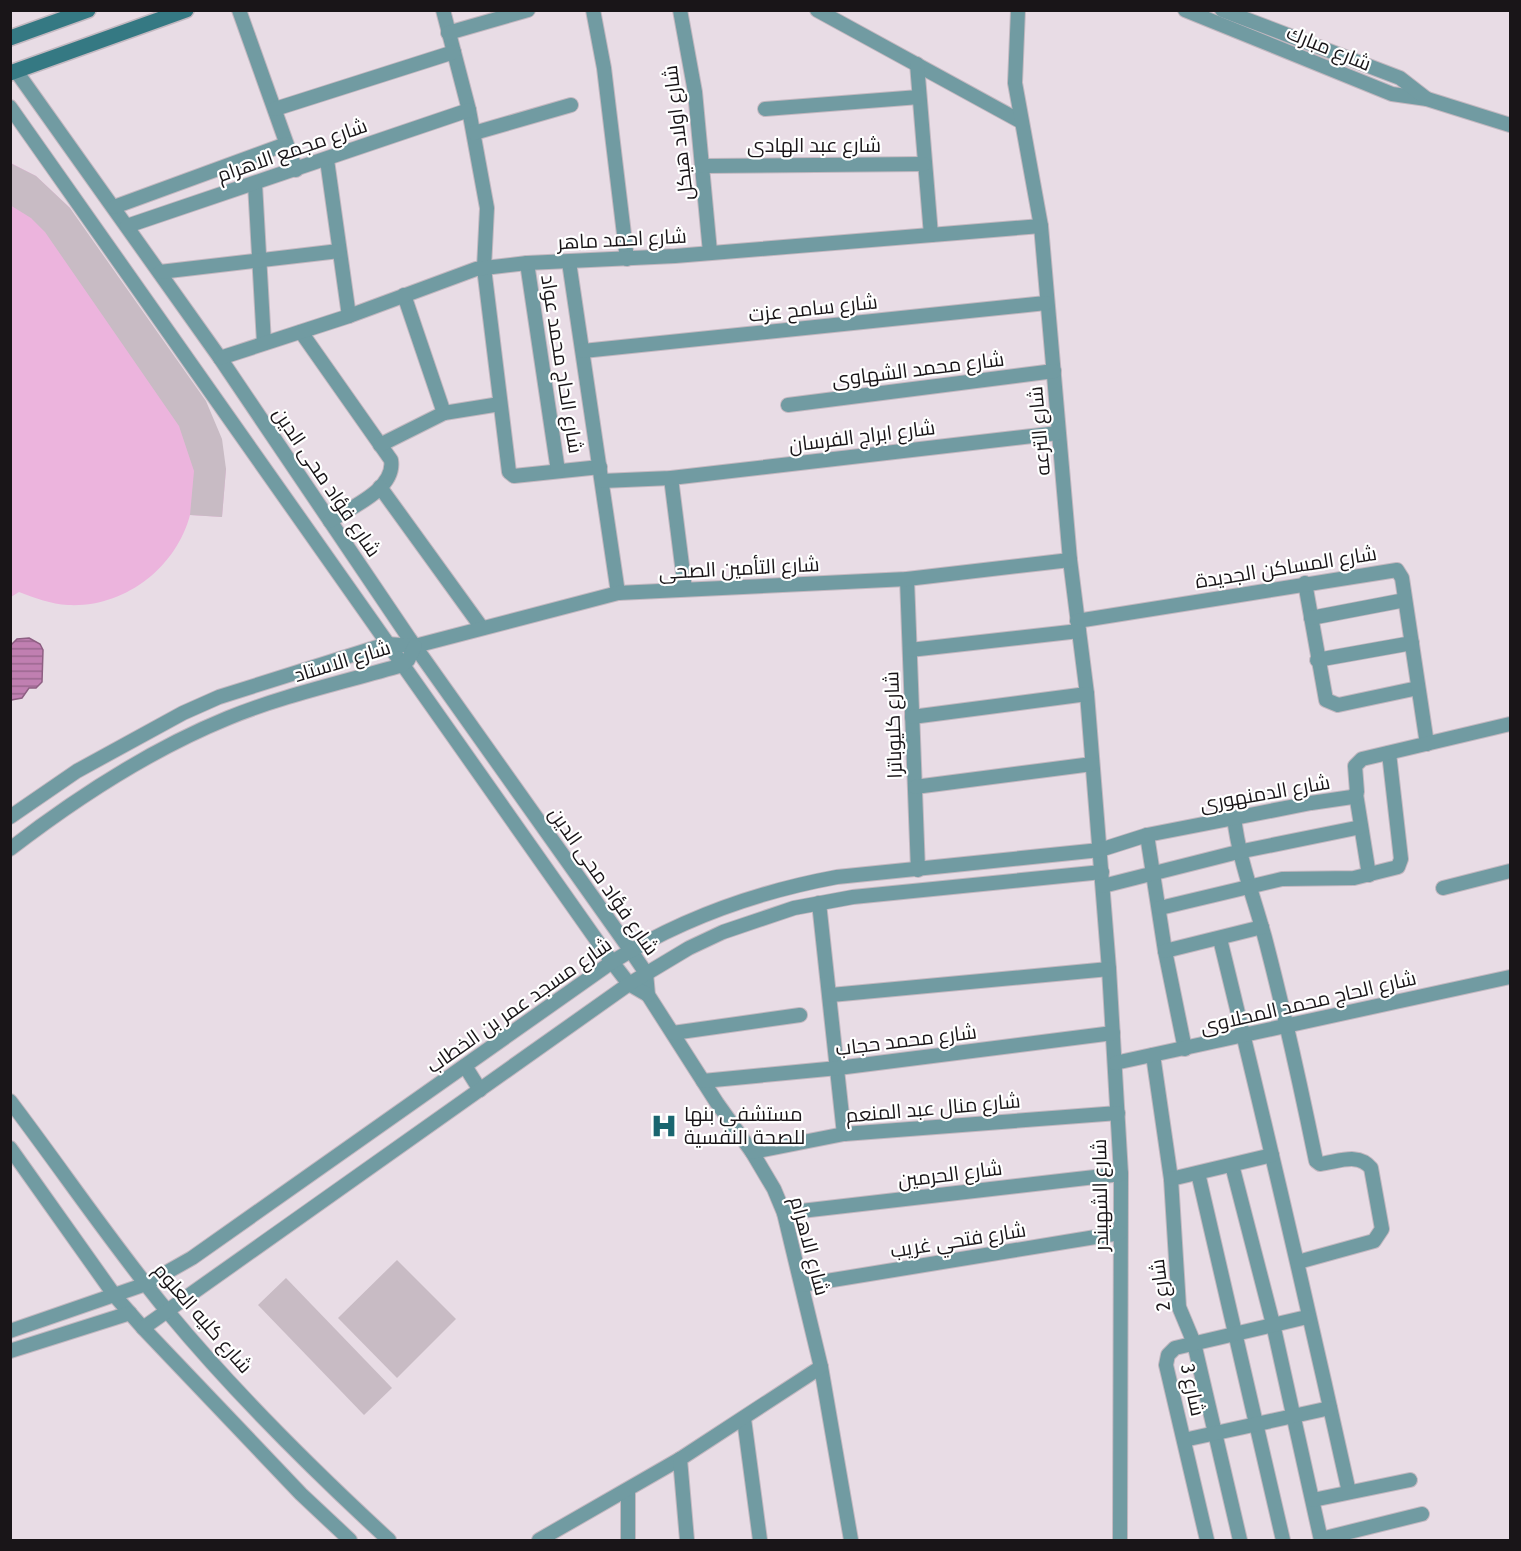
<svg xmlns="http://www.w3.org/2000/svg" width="1521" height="1551" viewBox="0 0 1521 1551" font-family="'Fira Sans Condensed',Cairo,sans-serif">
<defs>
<pattern id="water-rules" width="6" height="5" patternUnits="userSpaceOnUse" patternTransform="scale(1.5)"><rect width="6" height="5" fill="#c07fb1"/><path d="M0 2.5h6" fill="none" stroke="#9b678f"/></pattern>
</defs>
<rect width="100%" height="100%" fill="#e8dce5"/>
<!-- garden -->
<path fill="#ecb4dd" d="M11 163 36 176 70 208 226 469 222 517 190 515C176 568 124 608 68 605 51 604 35 598 19 592L11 597Z"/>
<!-- water -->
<path fill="url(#water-rules)" stroke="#8e5f83" stroke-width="1.5" d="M29 638 40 644 43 650 42 682 36 688H29L22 698 11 700V645L17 639Z"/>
<!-- building -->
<g fill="#c8bbc4">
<path d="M10 163 36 176 70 208 206 401 222 439 226 469 222 517 190 515 194 471 179 426 45 232 31 218 10 205Z"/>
<path d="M397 1260 456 1319 397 1378 338 1318Z"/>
<path d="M286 1278 392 1388 364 1415 258 1305Z"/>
</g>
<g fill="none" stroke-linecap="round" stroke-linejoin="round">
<!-- minor casing -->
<g stroke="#c3b8c0" stroke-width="16">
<g id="minor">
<path d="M239 10 296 170"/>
<path d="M443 10 469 110 487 208 484 268 509 472 514 476 600 467"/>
<path d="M593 10 604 68 627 259"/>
<path d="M680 10 695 92 710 252"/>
<path d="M817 10 1020 121"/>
<path d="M1018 10 1015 83 1041 226 1070 560 1087 694 1109 969 1121 1174 1120 1540"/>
<path d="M1185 10 1392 94 1427 99 1510 125"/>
<path d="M1222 10 1400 78 1427 99"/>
<path d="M448 33 528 10"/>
<path d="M917 64 931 235"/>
<path d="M16 71 220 358 409 638 631 951 646 973 648 995 717 1103 752 1152 774 1189 784 1213 821 1367 851 1540"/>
<path d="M10 107 612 962 629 984 648 995"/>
<path d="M275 109 454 52"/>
<path d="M765 109 919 97"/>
<path d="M474 133 571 105"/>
<path d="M327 160 349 316"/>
<path d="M703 166 924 164"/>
<path d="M255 184 264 343"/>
<path d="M114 207 286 144"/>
<path d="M127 226 469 110"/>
<path d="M569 262 618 593"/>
<path d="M527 263 558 471"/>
<path d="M160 272 339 251"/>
<path d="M404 295 444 413"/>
<path d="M301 332 391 460C396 489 351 507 330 521"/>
<path d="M583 351 1046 303"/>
<path d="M220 358 349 316 476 269 527 263 675 256 1041 226"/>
<path d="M788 405 1054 371"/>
<path d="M380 445 444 413 500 404"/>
<path d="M671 478 685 589"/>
<path d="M602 481 671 478 1058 433"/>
<path d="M380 487 482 628"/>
<path d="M907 579 918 870"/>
<path d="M1305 583 1326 700 1338 705 1418 688"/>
<path d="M1311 618 1405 600"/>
<path d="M1077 621 1397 570 1402 578 1427 744"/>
<path d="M910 650 1079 631"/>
<path d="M1317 660 1412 643"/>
<path d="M912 717 1087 694"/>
<path d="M915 787 1092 764"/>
<path d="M1356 794 1369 875"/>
<path d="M10 817 77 771 183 713 219 697 387 644 415 646 618 593 907 579 1070 560"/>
<path d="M1234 817C1239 861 1255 900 1266 942 1285 1015 1301 1088 1316 1161L1320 1164C1338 1162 1358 1152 1371 1168L1382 1229 1374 1241 1298 1262"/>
<path d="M1147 835 1165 951 1185 1049"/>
<path d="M10 849C75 799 152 749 228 718 284 695 345 682 402 665L408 660 415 646"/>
<path d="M1103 886 1238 852 1361 827"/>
<path d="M1443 888 1510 871"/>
<path d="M819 903 844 1134"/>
<path d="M1160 908 1282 879 1354 878 1398 867 1401 859 1389 753"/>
<path d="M1220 939C1265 1123 1308 1307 1349 1492"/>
<path d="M1165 951 1262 927"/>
<path d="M831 995 1109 969"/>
<path d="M673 1033 800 1015"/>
<path d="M1153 1055 1171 1179 1179 1307 1194 1343 1240 1540"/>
<path d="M1115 1063 1510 977"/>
<path d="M465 1066 480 1090"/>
<path d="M703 1081 838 1068 1113 1033"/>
<path d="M10 1101C63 1171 112 1244 168 1312 235 1393 312 1469 389 1540"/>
<path d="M10 1148 115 1296 143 1328 301 1494 350 1540"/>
<path d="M752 1152 844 1134 1118 1113"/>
<path d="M1232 1165 1273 1324 1321 1540"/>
<path d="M1198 1173 1283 1540"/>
<path d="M1171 1179 1272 1155"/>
<path d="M784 1213 1121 1174"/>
<path d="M802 1285 1120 1233"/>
<path d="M143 1328 629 984 689 948 723 932 794 908 853 897 1102 872"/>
<path d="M10 1331 146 1284 192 1258 612 962C682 918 756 892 837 877L1100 850 1147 835 1311 803 1352 797 1357 792 1355 766 1362 759 1510 724"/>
<path d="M10 1351 130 1313"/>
<path d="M744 1419 760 1540"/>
<path d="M1184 1440 1330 1408"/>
<path d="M628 1490V1540"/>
<path d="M1313 1500 1410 1480"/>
<path d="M1321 1539 1422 1514"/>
<path d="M539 1540 680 1459"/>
<path d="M687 1540 680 1459 821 1367"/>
<path d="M1207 1540 1166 1365 1168 1355 1175 1348 1307 1317"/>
</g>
</g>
<!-- secondary casing -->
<g stroke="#c3b8c0" stroke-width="18">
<g id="secondary">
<path d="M10 38 88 10"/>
<path d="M10 73 186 10"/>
</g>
</g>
<!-- minor -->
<use href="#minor" stroke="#719ba2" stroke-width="14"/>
<!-- secondary -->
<use href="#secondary" stroke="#357983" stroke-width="15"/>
</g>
<!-- icons -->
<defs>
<g id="hospital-bare" transform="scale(2.07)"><path d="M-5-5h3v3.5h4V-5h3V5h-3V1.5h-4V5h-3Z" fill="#19656f" stroke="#fff" stroke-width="2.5" paint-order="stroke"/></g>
</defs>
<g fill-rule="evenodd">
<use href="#hospital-bare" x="664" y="1126"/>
</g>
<g text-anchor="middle" stroke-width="4.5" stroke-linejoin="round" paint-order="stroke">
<!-- street labels -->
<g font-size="20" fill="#191518" stroke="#fff">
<text transform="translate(1329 48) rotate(22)" y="7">شارع مبارك</text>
<text transform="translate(678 133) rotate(-97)" y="7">شارع اولاد هيكل</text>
<text x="814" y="152">شارع عبد الهادى</text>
<text transform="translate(292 150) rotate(-19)" y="7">شارع مجمع الاهرام</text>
<text transform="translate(622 239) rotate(-3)" y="7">شارع احمد ماهر</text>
<text transform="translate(813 308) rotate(-6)" y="7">شارع سامح عزت</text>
<text transform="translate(562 364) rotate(81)" y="7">شارع الحاج محمد عواد</text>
<text transform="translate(918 369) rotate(-7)" y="7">شارع محمد الشهاوى</text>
<text transform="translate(1039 431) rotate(-95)" y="7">شارع الترعه</text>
<text transform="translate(862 436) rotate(-7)" y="7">شارع ابراج الفرسان</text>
<text transform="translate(327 482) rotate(56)" y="7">شارع فؤاد محى الدين</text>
<text transform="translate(1286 567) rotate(-9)" y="7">شارع المساكن الجديدة</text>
<text transform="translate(739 568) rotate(-3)" y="7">شارع التأمين الصحى</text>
<text transform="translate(342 661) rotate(-17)" y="7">شارع الاستاد</text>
<text transform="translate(893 725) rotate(-92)" y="7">شارع كليوباترا</text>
<text transform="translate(1265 793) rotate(-10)" y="7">شارع الدمنهورى</text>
<text transform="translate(604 881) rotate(55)" y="7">شارع فؤاد محى الدين</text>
<text transform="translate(1308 1002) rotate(-13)" y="7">شارع الحاج محمد المحلاوى</text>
<text transform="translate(519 1005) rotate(-35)" y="7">شارع مسجد عمر بن الخطاب</text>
<text transform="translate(906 1040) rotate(-7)" y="7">شارع محمد حجاب</text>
<text transform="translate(933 1108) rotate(-5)" y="7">شارع منال عبد المنعم</text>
<text transform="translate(950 1174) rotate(-7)" y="7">شارع الحرمين</text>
<text transform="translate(1100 1195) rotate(-91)" y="7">شارع الشهبندر</text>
<text transform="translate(958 1240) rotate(-9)" y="7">شارع فتحي غريب</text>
<text transform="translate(810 1246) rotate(75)" y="7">شارع الاهرام</text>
<text transform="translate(1160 1285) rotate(-97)" y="7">شارع 2</text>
<text transform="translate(203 1318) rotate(49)" y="7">شارع كليه العلوم</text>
<text transform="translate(1193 1390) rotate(78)" y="7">شارع 3</text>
</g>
<!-- poi labels -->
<g font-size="20" fill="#191518" stroke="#fff" text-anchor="start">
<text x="684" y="1121">مستشفى بنها<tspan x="684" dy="23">للصحة النفسية</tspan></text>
</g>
</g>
<!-- border -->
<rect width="1521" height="1551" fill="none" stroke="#191518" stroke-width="24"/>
</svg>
